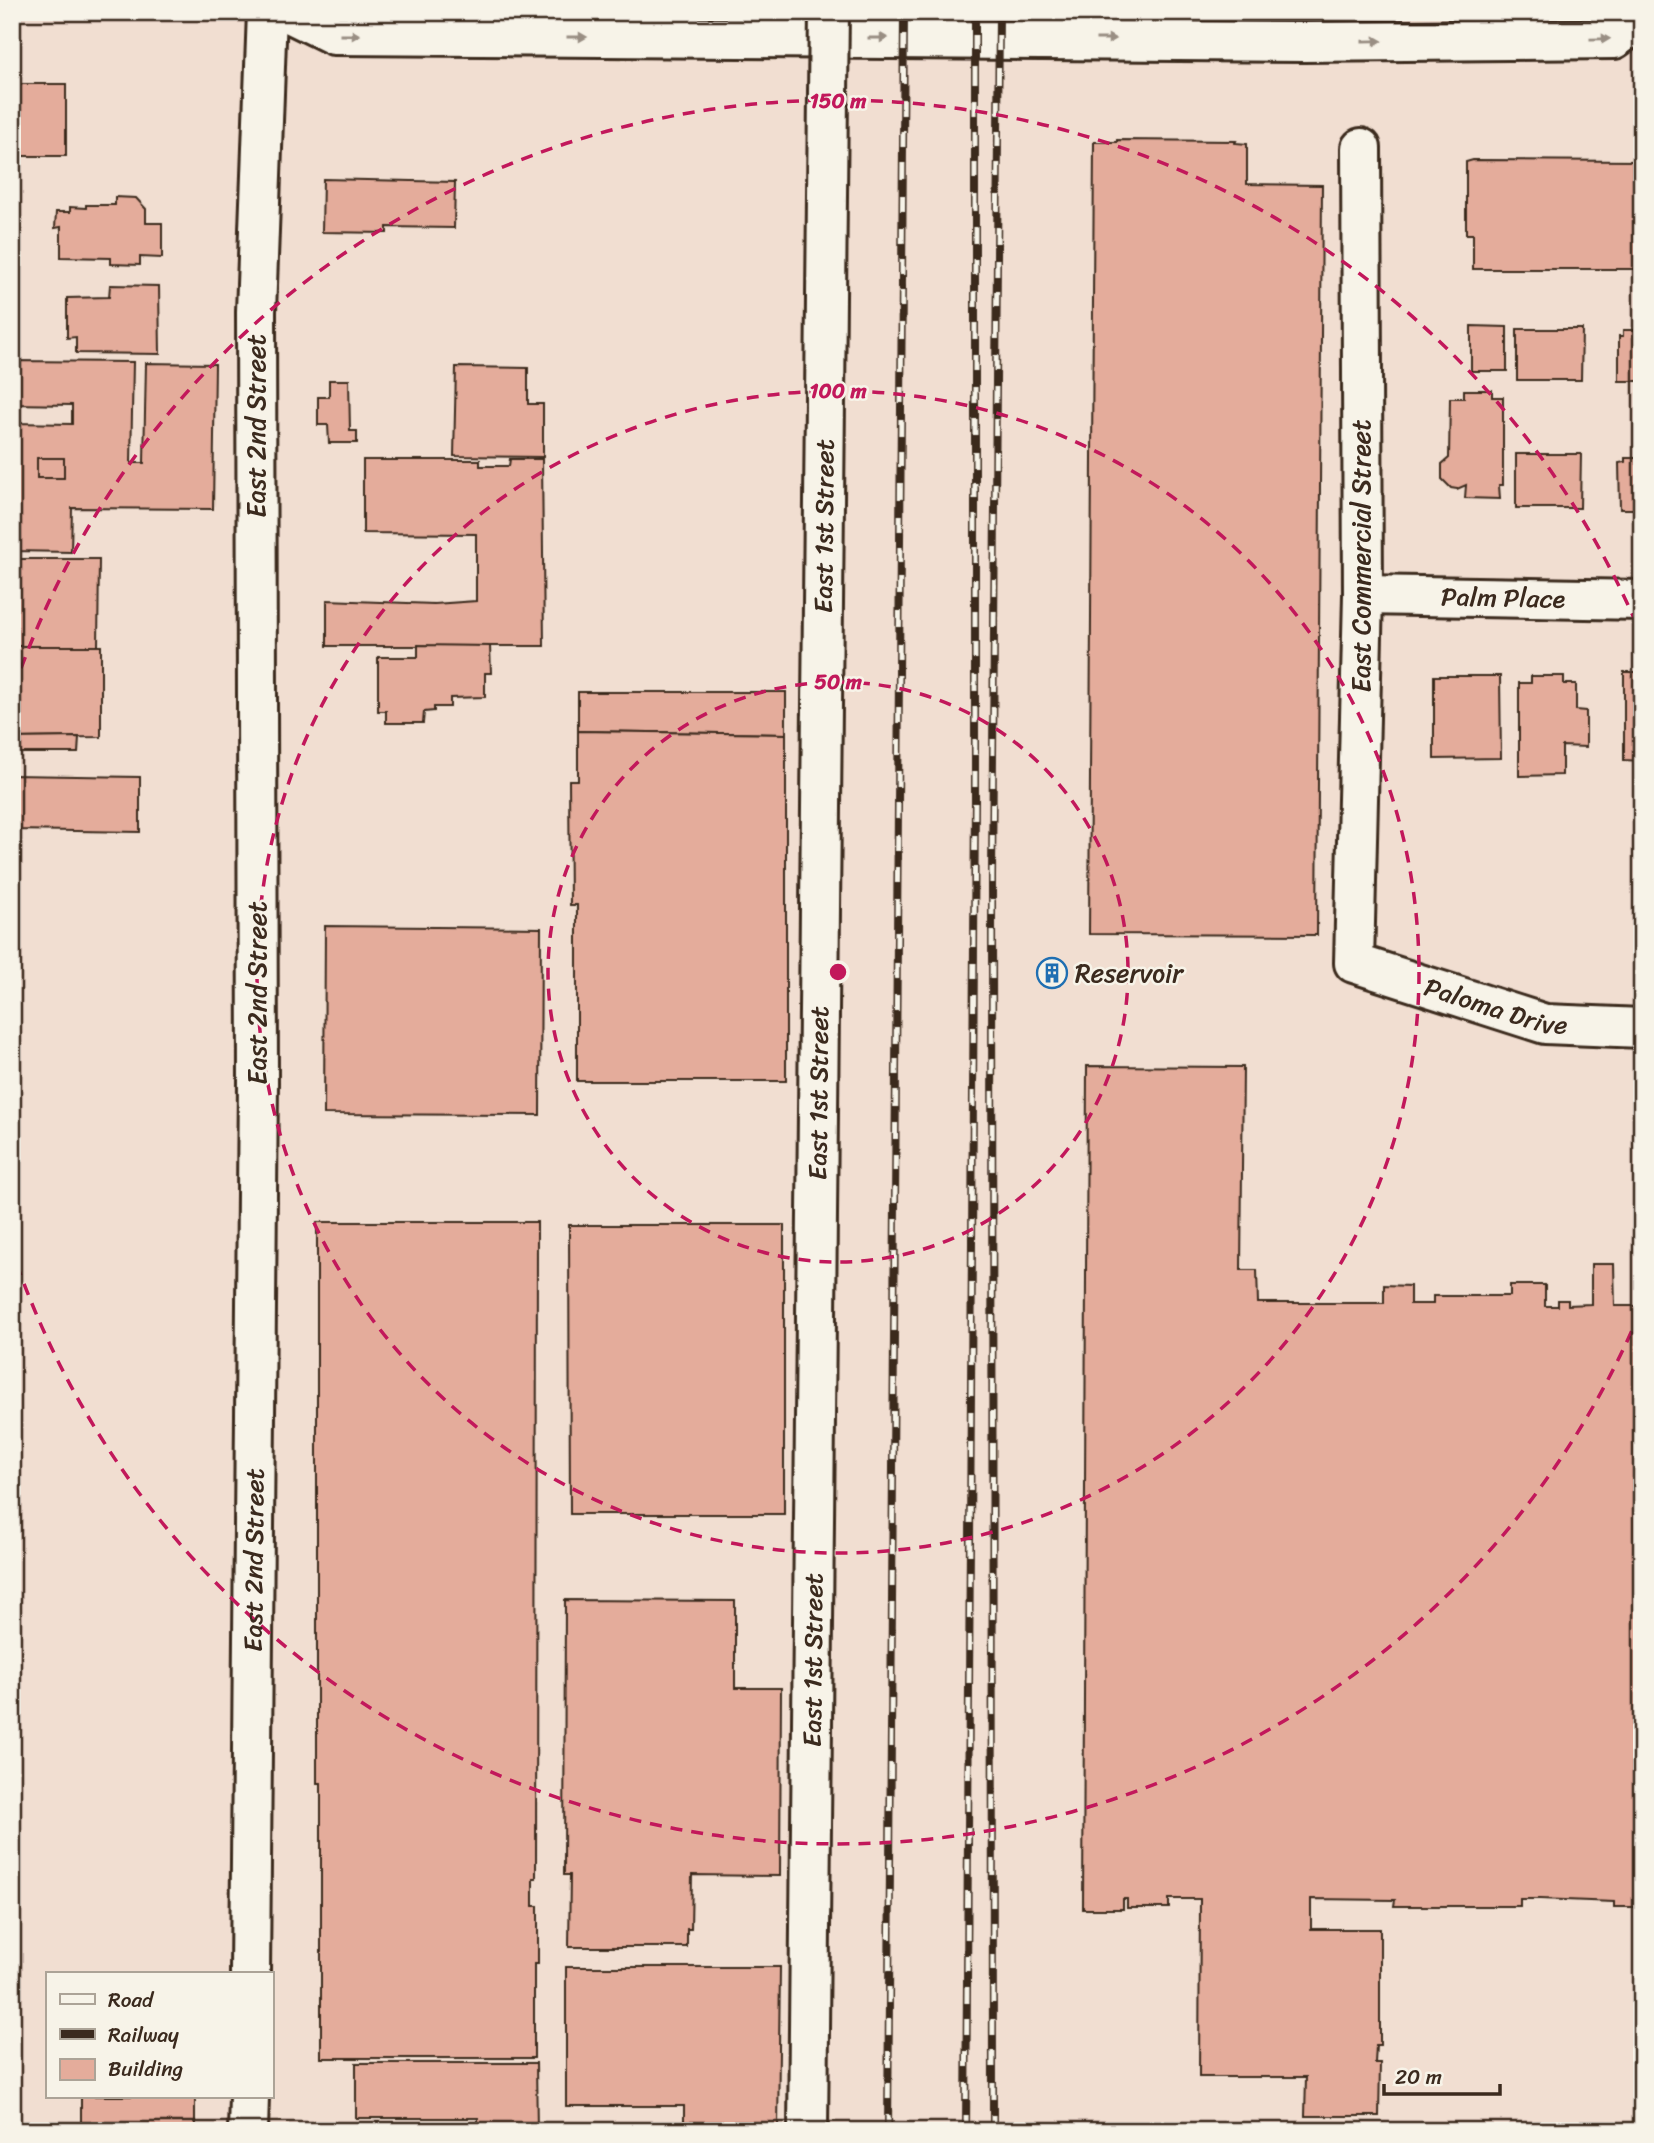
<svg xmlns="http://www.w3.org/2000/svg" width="1654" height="2143" viewBox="0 0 1654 2143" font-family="Sriracha,sans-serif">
<rect width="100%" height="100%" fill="#f1ded1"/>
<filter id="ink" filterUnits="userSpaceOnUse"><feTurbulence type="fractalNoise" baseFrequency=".0143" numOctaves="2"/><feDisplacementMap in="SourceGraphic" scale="14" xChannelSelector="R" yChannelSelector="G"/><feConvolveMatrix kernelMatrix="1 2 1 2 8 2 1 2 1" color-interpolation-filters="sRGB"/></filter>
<g filter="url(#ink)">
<!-- building -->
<g fill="#e4ac9b" stroke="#3b2a1e" stroke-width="2" fill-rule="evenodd">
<rect x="12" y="84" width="54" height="72"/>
<path d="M1117 140 1236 141 1235 143 1247 144V184L1322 185 1317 935 1089 934 1094 142H1117Z"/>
<path d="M1473 160 1642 161V269H1473V234H1466V162Z"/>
<path d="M323 179 455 182 454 228 387 227V233L322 232Z"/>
<path d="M115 197 136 198 146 209V223H162V258L140 257V265L111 264V258L61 257V227L55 228 56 212H70V207L86 208V205H115Z"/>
<path d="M110 285 159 286 160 354 76 353V337L67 338V298L109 297Z"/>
<path d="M1471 326 1507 327V371H1471Z"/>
<path d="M1517 329H1582L1581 380H1517Z"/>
<path d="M1623 330H1642V381H1619V336H1623Z"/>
<path d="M12 361 133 362 131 463H144L146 363 215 364 213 509 72 508 71 552 12 551V423L72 424V405L12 404ZM37 458H64V478H37Z"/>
<path d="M456 367 528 368V404H543V457L454 456Z"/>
<path d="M329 380H349L350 431H357V443H329L328 425H318V397H329Z"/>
<path d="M1464 390H1492V397H1503V485H1499L1500 499 1465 498 1466 485 1457 489 1451 488 1442 479V464L1449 458 1450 398H1464Z"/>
<path d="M1516 454H1581L1580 508H1516Z"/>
<rect x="37" y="458" width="27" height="20"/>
<path d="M1625 458H1642V509H1620L1619 463 1625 462Z"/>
<path d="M510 459H542L544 646H327V600L434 604 476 601V534L363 533V460H480V466H509Z"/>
<path d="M13 559H99L98 646H13Z"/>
<path d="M418 645 490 646 491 673H485V697L450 698V707H434V711L424 712 423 723H386V711H378V657H418Z"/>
<path d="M12 646H101V737L12 738Z"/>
<path d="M1624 672H1642V761L1624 760Z"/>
<path d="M1434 676H1500L1501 758 1434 759Z"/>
<path d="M1531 676H1564V684H1576V710L1586 711V747L1562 746V775L1519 776V683H1531Z"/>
<path d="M578 692H786V734L578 731Z"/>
<path d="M578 731 786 734V1081H577V905H570L569 780H578Z"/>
<path d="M79 737 78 753H12V738Z"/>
<path d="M12 775 140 777V832L12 830Z"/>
<path d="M325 926 541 928 540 1115 324 1114Z"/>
<path d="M1045 962H1059V985H1044Z"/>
<path d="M1087 1066 1243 1067 1241 1270H1257L1258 1303H1384V1285L1410 1286V1304H1433V1296H1510V1285H1545V1306H1558V1300H1568V1305L1591 1304V1264H1614L1615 1306H1642V1907H1614V1902L1540 1899H1520V1906H1394L1395 1900 1311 1899V1929H1380V2045H1376L1375 2063H1380L1379 2116H1305L1306 2077H1199L1200 1899H1169V1908H1127V1899H1123V1909H1083Z"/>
<path d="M317 1222H537L536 1878H533V1906H538V1964H534V2058H321V1783H317Z"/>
<path d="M569 1225H784V1514H570Z"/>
<path d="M565 1600 735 1601V1688H781L780 1876 692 1875 691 1929H687V1947H569L570 1875H564Z"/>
<path d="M566 1967H780L778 2131H684V2106H566Z"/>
<path d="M356 2063H536L537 2131H478V2118H356Z"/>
<rect x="81" y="2096" width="114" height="35"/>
</g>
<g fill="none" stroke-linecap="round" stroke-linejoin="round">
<!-- minor casing -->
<g stroke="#3b2a1e" stroke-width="44">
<g id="minor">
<path id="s1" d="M1361 148 1363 595 1354 963 1545 1024 1642 1028"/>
<path id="s2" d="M1363 595 1642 600"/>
<path id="s3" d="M250 1973 258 1082 256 312 267 12"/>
<path d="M248 2131 249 2096"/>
<path id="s4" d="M808 2131 828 94"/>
</g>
</g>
<!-- major casing -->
<g stroke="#3b2a1e" stroke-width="44">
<path id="major" d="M287 12 334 35 1304 42 1614 39 1642 19"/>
</g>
<!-- minor -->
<use href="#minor" stroke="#f7f3e8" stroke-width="38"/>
<!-- major -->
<use href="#major" stroke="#f7f3e8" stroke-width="38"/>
<!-- rail casing -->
<g stroke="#3b2a1e" stroke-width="8">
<g id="rail">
<path d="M888 2131 904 12"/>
<path d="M966 2131 975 799V12"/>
<path d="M993 2131 992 877 999 12"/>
</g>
</g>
<!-- rail -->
<use href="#rail" stroke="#f7f3e8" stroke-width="5" stroke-dasharray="16" stroke-linecap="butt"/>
<!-- minor-bridge casing -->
<g stroke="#3b2a1e" stroke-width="44" stroke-linecap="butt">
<path id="minor-bridge" d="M828 94 829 12"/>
</g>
<!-- minor-bridge -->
<use href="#minor-bridge" stroke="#f7f3e8" stroke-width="38"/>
</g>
<!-- one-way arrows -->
<defs><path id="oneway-solid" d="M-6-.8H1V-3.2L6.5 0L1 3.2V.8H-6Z" transform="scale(1.75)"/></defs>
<g fill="#998e83">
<use href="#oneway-solid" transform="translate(350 35)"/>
<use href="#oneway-solid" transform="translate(577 37)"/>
<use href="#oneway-solid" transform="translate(878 38)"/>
<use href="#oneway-solid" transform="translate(1106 39)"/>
<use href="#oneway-solid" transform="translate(1600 39) rotate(-1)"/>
<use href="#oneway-solid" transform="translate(1372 41) rotate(-1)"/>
</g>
</g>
<!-- distance rings -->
<g fill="none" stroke="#c2185b" stroke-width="3.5" stroke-dasharray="12 9">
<circle cx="838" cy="972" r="290"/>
<circle cx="838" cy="972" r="581"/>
<path d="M1640 1312A871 871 0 0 1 14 1256M14 688A871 871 0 0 1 1640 632"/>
</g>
<!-- icons -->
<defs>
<g id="building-ring" transform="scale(1.575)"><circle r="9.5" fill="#f7f3e8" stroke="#1f6fb2" stroke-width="1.5"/><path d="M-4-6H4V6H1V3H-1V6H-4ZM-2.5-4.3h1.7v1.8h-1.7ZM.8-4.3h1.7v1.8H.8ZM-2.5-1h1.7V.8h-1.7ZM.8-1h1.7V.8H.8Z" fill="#1f6fb2"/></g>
</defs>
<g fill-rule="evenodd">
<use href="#building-ring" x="1052" y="973"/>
</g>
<g text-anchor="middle" stroke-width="5" stroke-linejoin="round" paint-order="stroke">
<!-- street labels -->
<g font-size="26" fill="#3b2a1e" stroke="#f7f3e8">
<text transform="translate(256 426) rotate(-90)" y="9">East 2nd Street</text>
<text dy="9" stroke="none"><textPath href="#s4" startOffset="1605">East 1st Street</textPath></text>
<text transform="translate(1361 556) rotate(-90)" y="9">East Commercial Street</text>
<text dy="9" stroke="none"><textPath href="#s2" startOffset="140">Palm Place</textPath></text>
<text transform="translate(257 993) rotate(-90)" y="9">East 2nd Street</text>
<text dy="9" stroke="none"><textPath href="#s1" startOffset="964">Paloma Drive</textPath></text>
<text dy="9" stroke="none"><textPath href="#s4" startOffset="1038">East 1st Street</textPath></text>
<text dy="9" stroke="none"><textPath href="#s3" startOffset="413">East 2nd Street</textPath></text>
<text dy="9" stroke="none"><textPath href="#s4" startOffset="471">East 1st Street</textPath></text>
</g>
<!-- poi labels -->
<g font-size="26" fill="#3b2a1e" stroke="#f7f3e8" text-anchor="start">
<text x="1075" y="982">Reservoir</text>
</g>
</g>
<circle cx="838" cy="972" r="10" fill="#c2185b" stroke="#f7f3e8" stroke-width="3.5"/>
<g font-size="21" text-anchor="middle" font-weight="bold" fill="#c2185b" stroke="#f7f3e8" stroke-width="5" stroke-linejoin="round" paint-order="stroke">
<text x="838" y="108">150 m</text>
<text x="838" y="398">100 m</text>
<text x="838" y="689">50 m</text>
</g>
<!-- margin -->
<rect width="1654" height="2143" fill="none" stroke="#f7f3e8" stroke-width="42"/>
<rect x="21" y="21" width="1612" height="2101" fill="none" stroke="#3b2a1e" stroke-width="2.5" filter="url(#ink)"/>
<!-- legend -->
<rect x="46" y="1972" width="228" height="126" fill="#f7f3e8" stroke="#aca397" stroke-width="2"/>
<rect x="60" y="1994" width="35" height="10" fill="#f7f3e8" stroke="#aca397" stroke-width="2"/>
<text x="108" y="2007" font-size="21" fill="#3b2a1e">Road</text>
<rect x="60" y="2029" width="35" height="10" fill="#3b2a1e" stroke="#aca397" stroke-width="2"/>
<text x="108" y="2042" font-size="21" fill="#3b2a1e">Railway</text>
<rect x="60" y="2059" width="35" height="21" fill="#e4ac9b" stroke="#aca397" stroke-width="2"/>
<text x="108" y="2076" font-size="21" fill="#3b2a1e">Building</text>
<!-- scale -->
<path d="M1384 2084v10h116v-10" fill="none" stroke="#3b2a1e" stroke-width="3.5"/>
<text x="1395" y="2084" font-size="21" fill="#3b2a1e" stroke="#f7f3e8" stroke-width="5" paint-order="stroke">20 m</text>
</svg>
